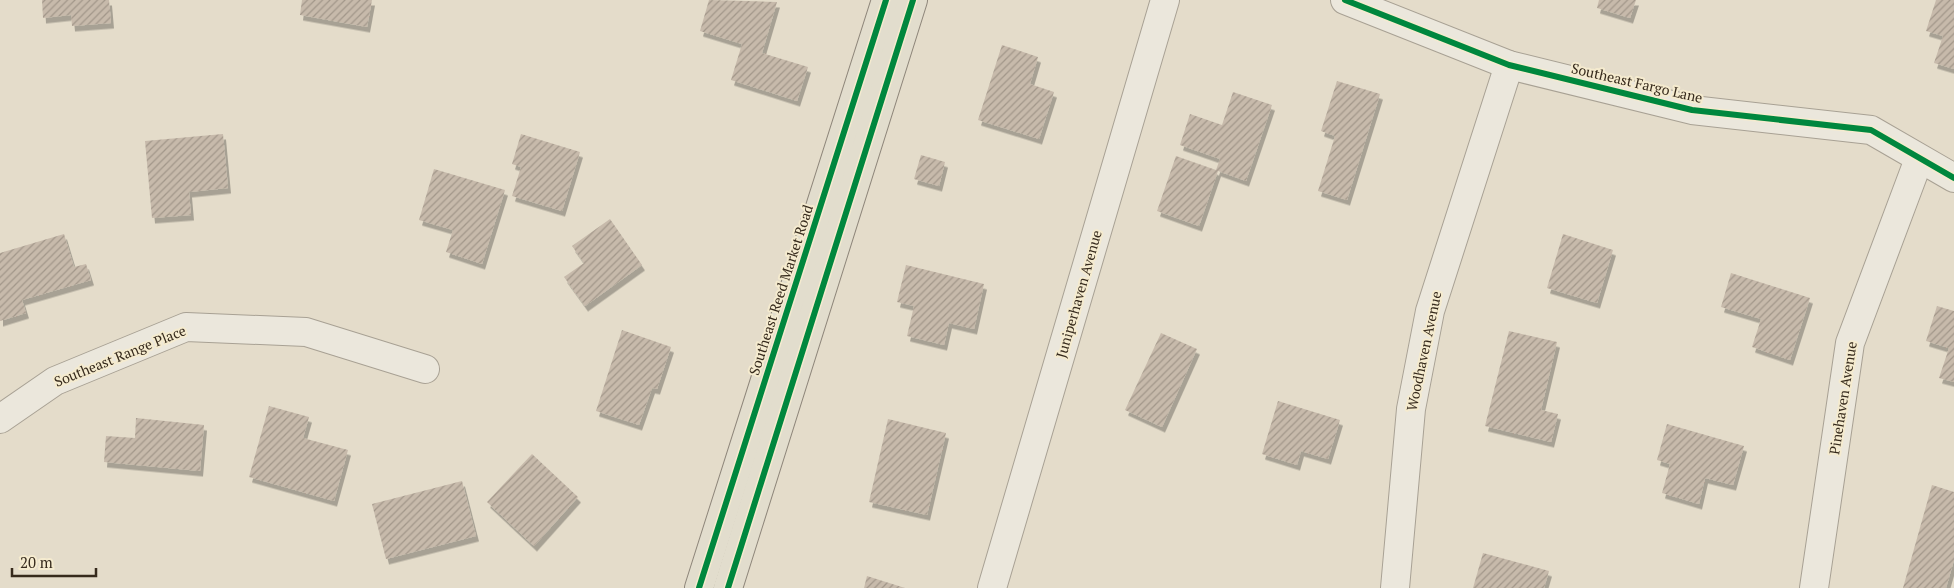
<svg xmlns="http://www.w3.org/2000/svg" width="1954" height="588" viewBox="0 0 1954 588" font-family="'PT Serif',serif">
<defs>
<pattern id="building-hatch" width="6" height="6" patternUnits="userSpaceOnUse" patternTransform="scale(1.25)"><rect width="6" height="6" fill="#c7baab"/><path d="M-1 1l2-2M0 6l6-6M5 7l2-2" fill="none" stroke="#a2978a"/></pattern>
<filter id="shadow"><feDropShadow dx="3" dy="5.5" stdDeviation="0" flood-color="#0004"/></filter>
</defs>
<rect width="100%" height="100%" fill="#e4dcca"/>
<!-- building -->
<g fill="url(#building-hatch)" filter="url(#shadow)">
<path d="M42 0H109L111 23 72 26 71 15 43 18Z"/>
<path d="M302 0H372L367 27 300 15Z"/>
<path d="M709 0 777 2 762 53 808 67 797 101 731 80 742 44 700 31Z"/>
<path d="M1599 0H1636L1630 18 1597 8Z"/>
<path d="M1936 0H1954V69L1934 63 1943 36 1926 31Z"/>
<path d="M1002 45 1038 57 1030 84 1054 92 1039 139 978 120Z"/>
<path d="M1337 81 1380 94 1347 200 1318 191 1335 136 1321 131Z"/>
<path d="M1233 92 1272 105 1246 181 1218 171 1199 226 1157 211 1176 156 1216 170 1220 159 1180 145 1190 114 1222 125Z"/>
<path d="M223 134 228 188 189 192 191 215 152 218 145 141Z"/>
<path d="M521 134 580 152 562 211 512 196 521 167 512 164Z"/>
<path d="M921 155 945 162 939 186 914 179Z"/>
<path d="M434 169 505 190 482 264 446 252 453 230 419 220Z"/>
<path d="M610 219 642 265 585 306 564 277 584 263 572 246Z"/>
<path d="M64 234 74 267 86 264 91 280 22 300 26 313 0 321V253Z"/>
<path d="M1563 234 1613 250 1597 303 1547 288Z"/>
<path d="M906 265 984 284 974 329 949 323 944 345 907 336 914 306 897 302Z"/>
<path d="M1731 273 1810 298 1790 360 1752 347 1761 319 1721 307Z"/>
<path d="M1937 306 1954 311V382L1939 378 1949 348 1926 341Z"/>
<path d="M622 330 671 347 657 389 652 388 639 425 596 411Z"/>
<path d="M1509 331 1557 342 1541 410 1558 414 1551 442 1485 426Z"/>
<path d="M1161 333 1197 349 1162 427 1125 410Z"/>
<path d="M1278 401 1340 420 1328 459 1301 451 1297 465 1262 454Z"/>
<path d="M269 406 309 417 303 438 348 450 334 501 249 477Z"/>
<path d="M136 418 204 425 200 471 104 462 106 436 135 438Z"/>
<path d="M888 419 946 433 927 515 869 502Z"/>
<path d="M1667 424 1744 446 1733 485 1705 478 1699 504 1662 493 1670 464 1657 460Z"/>
<path d="M532 454 578 497 534 546 487 502Z"/>
<path d="M462 481 476 536 386 559 372 504Z"/>
<path d="M1932 485 1954 492V560L1946 588H1903Z"/>
<path d="M1483 553 1549 571 1544 588H1473Z"/>
<path d="M867 576 905 588H864Z"/>
</g>
<g fill="none" stroke-linecap="round" stroke-linejoin="round">
<!-- minor casing -->
<g stroke="#a8a194" stroke-width="30">
<g id="minor">
<path d="M1345 0 1509 65 1692 110 1871 130 1954 178"/>
<path d="M0 419 55 381 186 327 306 332 425 369"/>
<path d="M992 588 1165 0"/>
<path d="M1395 588 1411 409 1430 311 1509 65"/>
<path d="M1814 588 1850 343 1919 159"/>
</g>
</g>
<!-- major casing -->
<g stroke="#8e867a" stroke-width="30">
<g id="major">
<path d="M699 588 886 0"/>
<path d="M728 588 913 0"/>
</g>
</g>
<!-- minor -->
<use href="#minor" stroke="#ebe7dc" stroke-width="28"/>
<!-- major -->
<use href="#major" stroke="#e2ddcd" stroke-width="28"/>
<!-- cycleway casing -->
<g stroke="#f5ebcf" stroke-width="9">
<g id="cycleway">
<path d="M1345 0 1509 65 1692 110 1871 130 1954 178"/>
<path d="M699 588 886 0"/>
<path d="M728 588 913 0"/>
</g>
</g>
<!-- cycleway -->
<use href="#cycleway" stroke="#00873e" stroke-width="6"/>
</g>
<g text-anchor="middle" stroke-width="4" stroke-linejoin="round" paint-order="stroke">
<!-- street labels -->
<g font-size="14" fill="#362a1c" stroke="#f5ebcf">
<text transform="translate(1637 83) rotate(13)" y="5">Southeast Fargo Lane</text>
<text transform="translate(781 290) rotate(-72)" y="5">Southeast Reed Market Road</text>
<text transform="translate(1079 294) rotate(-74)" y="5">Juniperhaven Avenue</text>
<text transform="translate(1424 351) rotate(-78)" y="5">Woodhaven Avenue</text>
<text transform="translate(120 356) rotate(-22)" y="5">Southeast Range Place</text>
<text transform="translate(1843 398) rotate(-81)" y="5">Pinehaven Avenue</text>
</g>
</g>
<!-- scale -->
<path d="M12 568v8h84v-8" fill="none" stroke="#362a1c" stroke-width="2.5"/>
<text x="20" y="568" font-size="15" fill="#362a1c" stroke="#f5ebcf" stroke-width="4" paint-order="stroke">20 m</text>
</svg>
